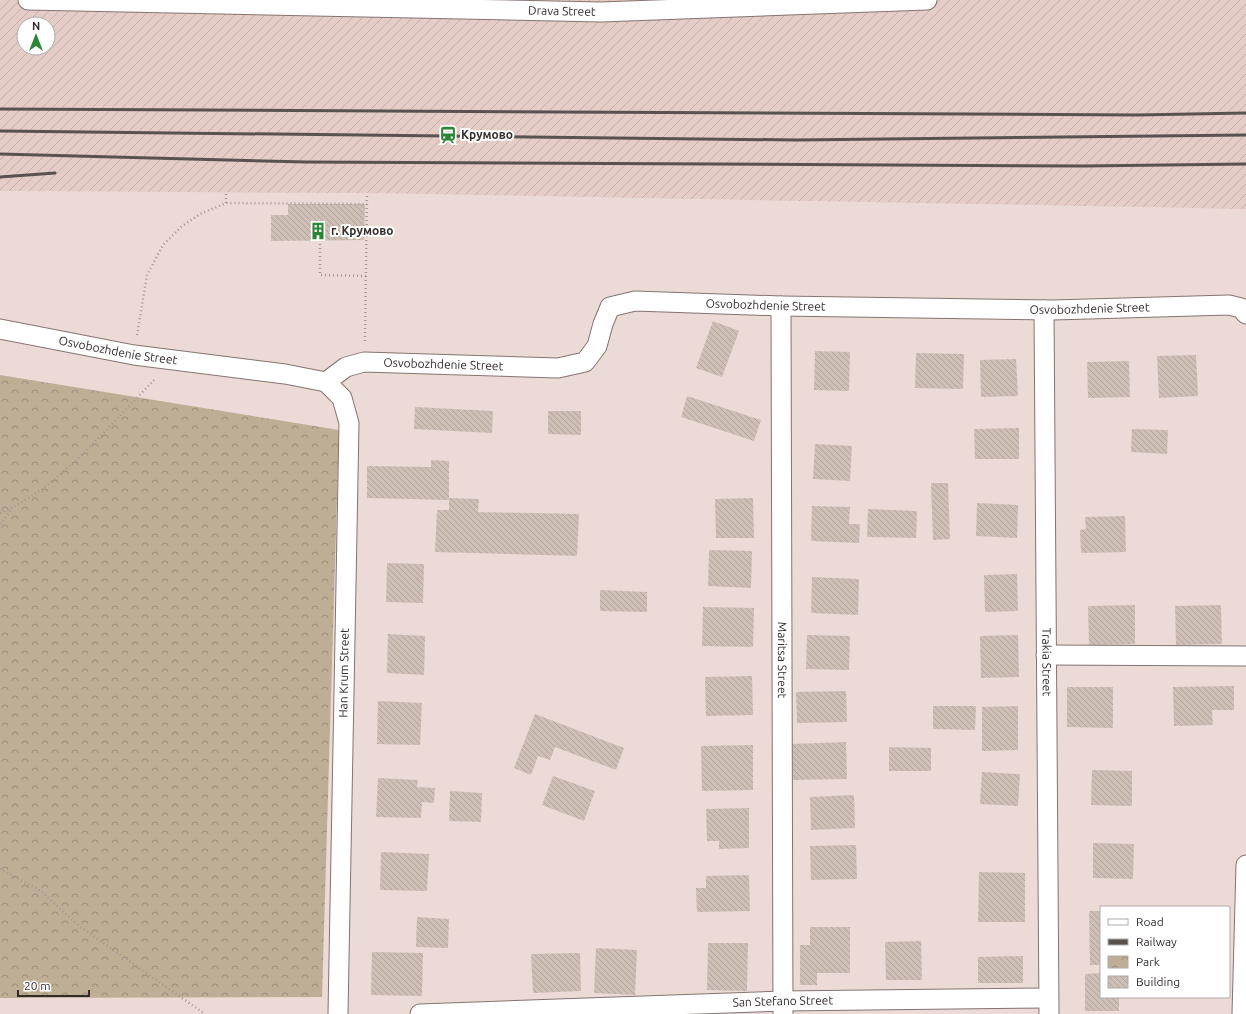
<svg xmlns="http://www.w3.org/2000/svg" width="1246" height="1014" viewBox="0 0 1246 1014" font-family="Ubuntu,sans-serif">
<defs>
<pattern id="industrial-furrows" width="10" height="10" patternUnits="userSpaceOnUse"><rect width="10" height="10" fill="#e5ccc7"/><path d="M-1 1l2-2M0 10L10 0M9 11l2-2" fill="none" stroke="#c5afab"/></pattern>
<pattern id="park-crowns" width="20" height="18" patternUnits="userSpaceOnUse"><rect width="20" height="18" fill="#bfae96"/><path d="M2 6a3 3 0 1 1 6 0M12 15a3 3 0 1 1 6 0" fill="none" stroke="#9c8e7b"/></pattern>
<pattern id="building-back-hatch" width="6" height="6" patternUnits="userSpaceOnUse"><rect width="6" height="6" fill="#cdbfb6"/><path d="M-1 5l2 2M0 0l6 6M5-1l2 2" fill="none" stroke="#b0a49d"/></pattern>
</defs>
<rect width="100%" height="100%" fill="#ecdad7"/>
<!-- industrial -->
<path fill="url(#industrial-furrows)" fill-rule="evenodd" d="M0 0H1246V209L367 193 0 191ZM24 24H48V48H24Z"/>
<!-- park -->
<path fill="url(#park-crowns)" d="M0 375 339 430 322 997 0 998Z"/>
<!-- building -->
<g fill="url(#building-back-hatch)">
<path d="M288 204H365L364 240 271 241V215H288Z"/>
<path d="M713 321 739 331 722 377 696 368Z"/>
<path d="M815 351 850 352 849 391 814 390Z"/>
<path d="M916 353 964 354 963 389 915 388Z"/>
<path d="M1196 355 1198 396 1159 398 1157 356Z"/>
<path d="M1016 359 1018 396 981 397 980 360Z"/>
<path d="M1129 361 1130 397 1088 398 1087 362Z"/>
<path d="M687 396 761 420 754 441 681 417Z"/>
<path d="M415 407 493 411 492 433 414 429Z"/>
<path d="M548 411H581V435L548 434Z"/>
<path d="M1019 428V459H975L974 429Z"/>
<path d="M1132 429 1168 430 1167 454 1131 452Z"/>
<path d="M815 444 852 446 850 481 813 479Z"/>
<path d="M431 460 449 461V498L479 499 478 512 579 514 577 556 435 552 437 510H449V500L367 498V466L431 467Z"/>
<path d="M931 483H948L950 539 933 540Z"/>
<path d="M753 498 754 538H716L715 499Z"/>
<path d="M977 503 1018 505 1017 538 976 536Z"/>
<path d="M812 506 850 507 849 524H860L859 543 811 541Z"/>
<path d="M868 509 917 511 916 538 867 537Z"/>
<path d="M1125 516 1126 552 1081 553 1080 530 1086 529 1085 517Z"/>
<path d="M709 550 752 551 751 588 708 586Z"/>
<path d="M387 563 424 564 423 603 386 602Z"/>
<path d="M1017 574 1018 611 985 612 984 575Z"/>
<path d="M812 577 859 579 858 615 811 613Z"/>
<path d="M600 590 647 592V612L600 611Z"/>
<path d="M1135 605V644L1089 645 1088 606Z"/>
<path d="M1221 605 1222 644 1176 645 1175 606Z"/>
<path d="M703 607 754 608 753 647 702 646Z"/>
<path d="M388 634 425 636 424 675 387 673Z"/>
<path d="M807 635 850 636 849 670 806 669Z"/>
<path d="M1018 635 1019 677 981 678 980 636Z"/>
<path d="M752 676 753 715 706 716 705 677Z"/>
<path d="M1234 686V710H1212L1213 725 1174 726 1173 687Z"/>
<path d="M1067 687H1113V728L1067 727Z"/>
<path d="M846 691 847 722 797 723 796 692Z"/>
<path d="M378 701 422 703 420 745 377 744Z"/>
<path d="M933 706H976L975 730 933 729Z"/>
<path d="M1018 706V750L982 751V707Z"/>
<path d="M535 714 624 748 616 770 555 747 550 760 538 756 531 775 514 768Z"/>
<path d="M846 742 847 779 793 780 792 744Z"/>
<path d="M753 745V790L702 791 701 746Z"/>
<path d="M889 747 931 748V771H889Z"/>
<path d="M1092 770 1132 771V806L1091 805Z"/>
<path d="M982 772 1020 774 1018 806 980 804Z"/>
<path d="M553 776 595 791 584 821 542 805Z"/>
<path d="M378 778 418 780 417 787 435 788 434 803 422 802 421 818 376 817Z"/>
<path d="M450 791 482 793 481 822 449 821Z"/>
<path d="M854 795 855 828 811 830 810 797Z"/>
<path d="M749 808V848L719 849V841H707L706 809Z"/>
<path d="M1093 843 1134 844 1133 879 1093 878Z"/>
<path d="M856 845 857 879 811 880 810 846Z"/>
<path d="M381 852 429 854 427 891 380 890Z"/>
<path d="M979 872 1025 873V922H978Z"/>
<path d="M749 875 750 911 697 912 696 888H706V876Z"/>
<path d="M1089 911H1101V965H1090Z"/>
<path d="M417 917 449 919 448 948 416 947Z"/>
<path d="M810 927H850V973H817V985H800V945H810Z"/>
<path d="M921 941 922 980H886L885 942Z"/>
<path d="M708 943H748L747 991 707 990Z"/>
<path d="M596 948 637 950 635 995 594 993Z"/>
<path d="M372 952 423 953 422 996 371 995Z"/>
<path d="M580 953 581 991 533 993 531 954Z"/>
<path d="M1023 956V983H978V957Z"/>
<path d="M1101 973V997H1119V1011H1085V974Z"/>
</g>
<g fill="none" stroke-linecap="round" stroke-linejoin="round">
<!-- street casing -->
<g stroke="#837471" stroke-width="21">
<g id="street">
<path id="s1" d="M28 0 601 12 927 0"/>
<path id="s2" d="M781 306 783 1014"/>
<path id="s3" d="M1044 310 1049 1014"/>
<path id="s4" d="M0 329 134 355 285 374 326 382 342 398 349 423 338 1014"/>
<path id="s5" d="M326 382 346 367 364 362 558 368 585 362 597 346 603 324 610 307 635 301 781 306 1053 310 1229 305 1241 308 1246 314"/>
<path d="M1046 655 1246 656"/>
<path id="s6" d="M420 1014 783 1001 1048 998"/>
<path d="M1242 1014 1246 865"/>
</g>
</g>
<!-- path -->
<g stroke="#a49694" stroke-width="2.5" stroke-dasharray="1 3" stroke-linecap="butt">
<path d="M226 203V192"/>
<path d="M320 240V275L366 276"/>
<path d="M137 335 147 275 163 245 181 227 200 214 226 203 367 204"/>
<path d="M365 341 367 193"/>
<path d="M0 513C57 490 111 424 154 380"/>
<path d="M0 524 12 509"/>
<path d="M0 869 41 891 79 926 205 1014"/>
</g>
<!-- street -->
<use href="#street" stroke="#fff" stroke-width="19"/>
<!-- rail -->
<g stroke="#5b5250" stroke-width="3">
<path d="M0 109 1137 115 1246 113"/>
<path d="M0 131 796 140 1246 135"/>
<path d="M0 154 306 162 1084 166 1246 164"/>
<path d="M0 177 55 173"/>
</g>
</g>
<!-- icons -->
<defs>
<g id="station-bare" transform="scale(1.38)"><path d="M-3-6H3Q5-6 5-4V2Q5 4 3 4L4.5 6H3L1.5 4h-3L-3 6H-4.5L-3 4Q-5 4-5 2V-4Q-5-6-3-6ZM-3.5-4v3h7v-3ZM-3.5 1v1.5H-2V1ZM2 1v1.5H3.5V1Z" fill="#2b8638" stroke="#fff" stroke-width="2.5" paint-order="stroke"/></g>
<g id="building-bare" transform="scale(1.38)"><path d="M-4-6H4V6H1V3H-1V6H-4ZM-2.5-4.3h1.7v1.8h-1.7ZM.8-4.3h1.7v1.8H.8ZM-2.5-1h1.7V.8h-1.7ZM.8-1h1.7V.8H.8Z" fill="#2b8638" stroke="#fff" stroke-width="2.5" paint-order="stroke"/></g>
</defs>
<g fill-rule="evenodd">
<use href="#station-bare" x="448" y="135"/>
<use href="#building-bare" x="318" y="231"/>
</g>
<g text-anchor="middle" stroke-width="4" stroke-linejoin="round" paint-order="stroke">
<!-- street labels -->
<g font-size="12" fill="#332c2b" stroke="#fff">
<text dy="4" stroke="none"><textPath href="#s1" startOffset="534">Drava Street</textPath></text>
<text dy="4" stroke="none"><textPath href="#s5" startOffset="483">Osvobozhdenie Street</textPath></text>
<text dy="4" stroke="none"><textPath href="#s5" startOffset="807">Osvobozhdenie Street</textPath></text>
<text dy="4" stroke="none"><textPath href="#s4" startOffset="120">Osvobozhdenie Street</textPath></text>
<text dy="4" stroke="none"><textPath href="#s5" startOffset="123">Osvobozhdenie Street</textPath></text>
<text dy="4" stroke="none"><textPath href="#s2" startOffset="354">Maritsa Street</textPath></text>
<text dy="4" stroke="none"><textPath href="#s3" startOffset="352">Trakia Street</textPath></text>
<text transform="translate(344 673) rotate(-89)" y="4">Han Krum Street</text>
<text dy="4" stroke="none"><textPath href="#s6" startOffset="363">San Stefano Street</textPath></text>
</g>
<!-- poi labels -->
<g font-size="12" font-weight="bold" fill="#332c2b" stroke="#fff" text-anchor="start">
<text x="461" y="139">Крумово</text>
<text x="331" y="235">г. Крумово</text>
</g>
</g>
<!-- legend -->
<rect x="1100" y="906" width="130" height="92" fill="#ffffff" stroke="#adabaa"/>
<rect x="1108" y="919" width="20" height="6" fill="#ffffff" stroke="#adabaa"/>
<text x="1136" y="926" font-size="12" fill="#332c2b">Road</text>
<rect x="1108" y="939" width="20" height="6" fill="#5b5250" stroke="#adabaa"/>
<text x="1136" y="946" font-size="12" fill="#332c2b">Railway</text>
<rect x="1108" y="956" width="20" height="12" fill="url(#park-crowns)" stroke="#adabaa"/>
<text x="1136" y="966" font-size="12" fill="#332c2b">Park</text>
<rect x="1108" y="976" width="20" height="12" fill="url(#building-back-hatch)" stroke="#adabaa"/>
<text x="1136" y="986" font-size="12" fill="#332c2b">Building</text>
<!-- north arrow -->
<g transform="translate(36 36)"><circle r="19" fill="#ffffff" stroke="#adabaa"/>
<path d="M0-3L7 15L0 10L-7 15Z" fill="#2b8638"/>
<text y="-6" font-size="11" font-weight="bold" text-anchor="middle" fill="#332c2b">N</text>
</g>
<!-- scale -->
<path d="M18 990v6h71v-6" fill="none" stroke="#332c2b" stroke-width="2"/>
<text x="24" y="990" font-size="12" fill="#332c2b" stroke="#ffffff" stroke-width="3" paint-order="stroke">20 m</text>
</svg>
